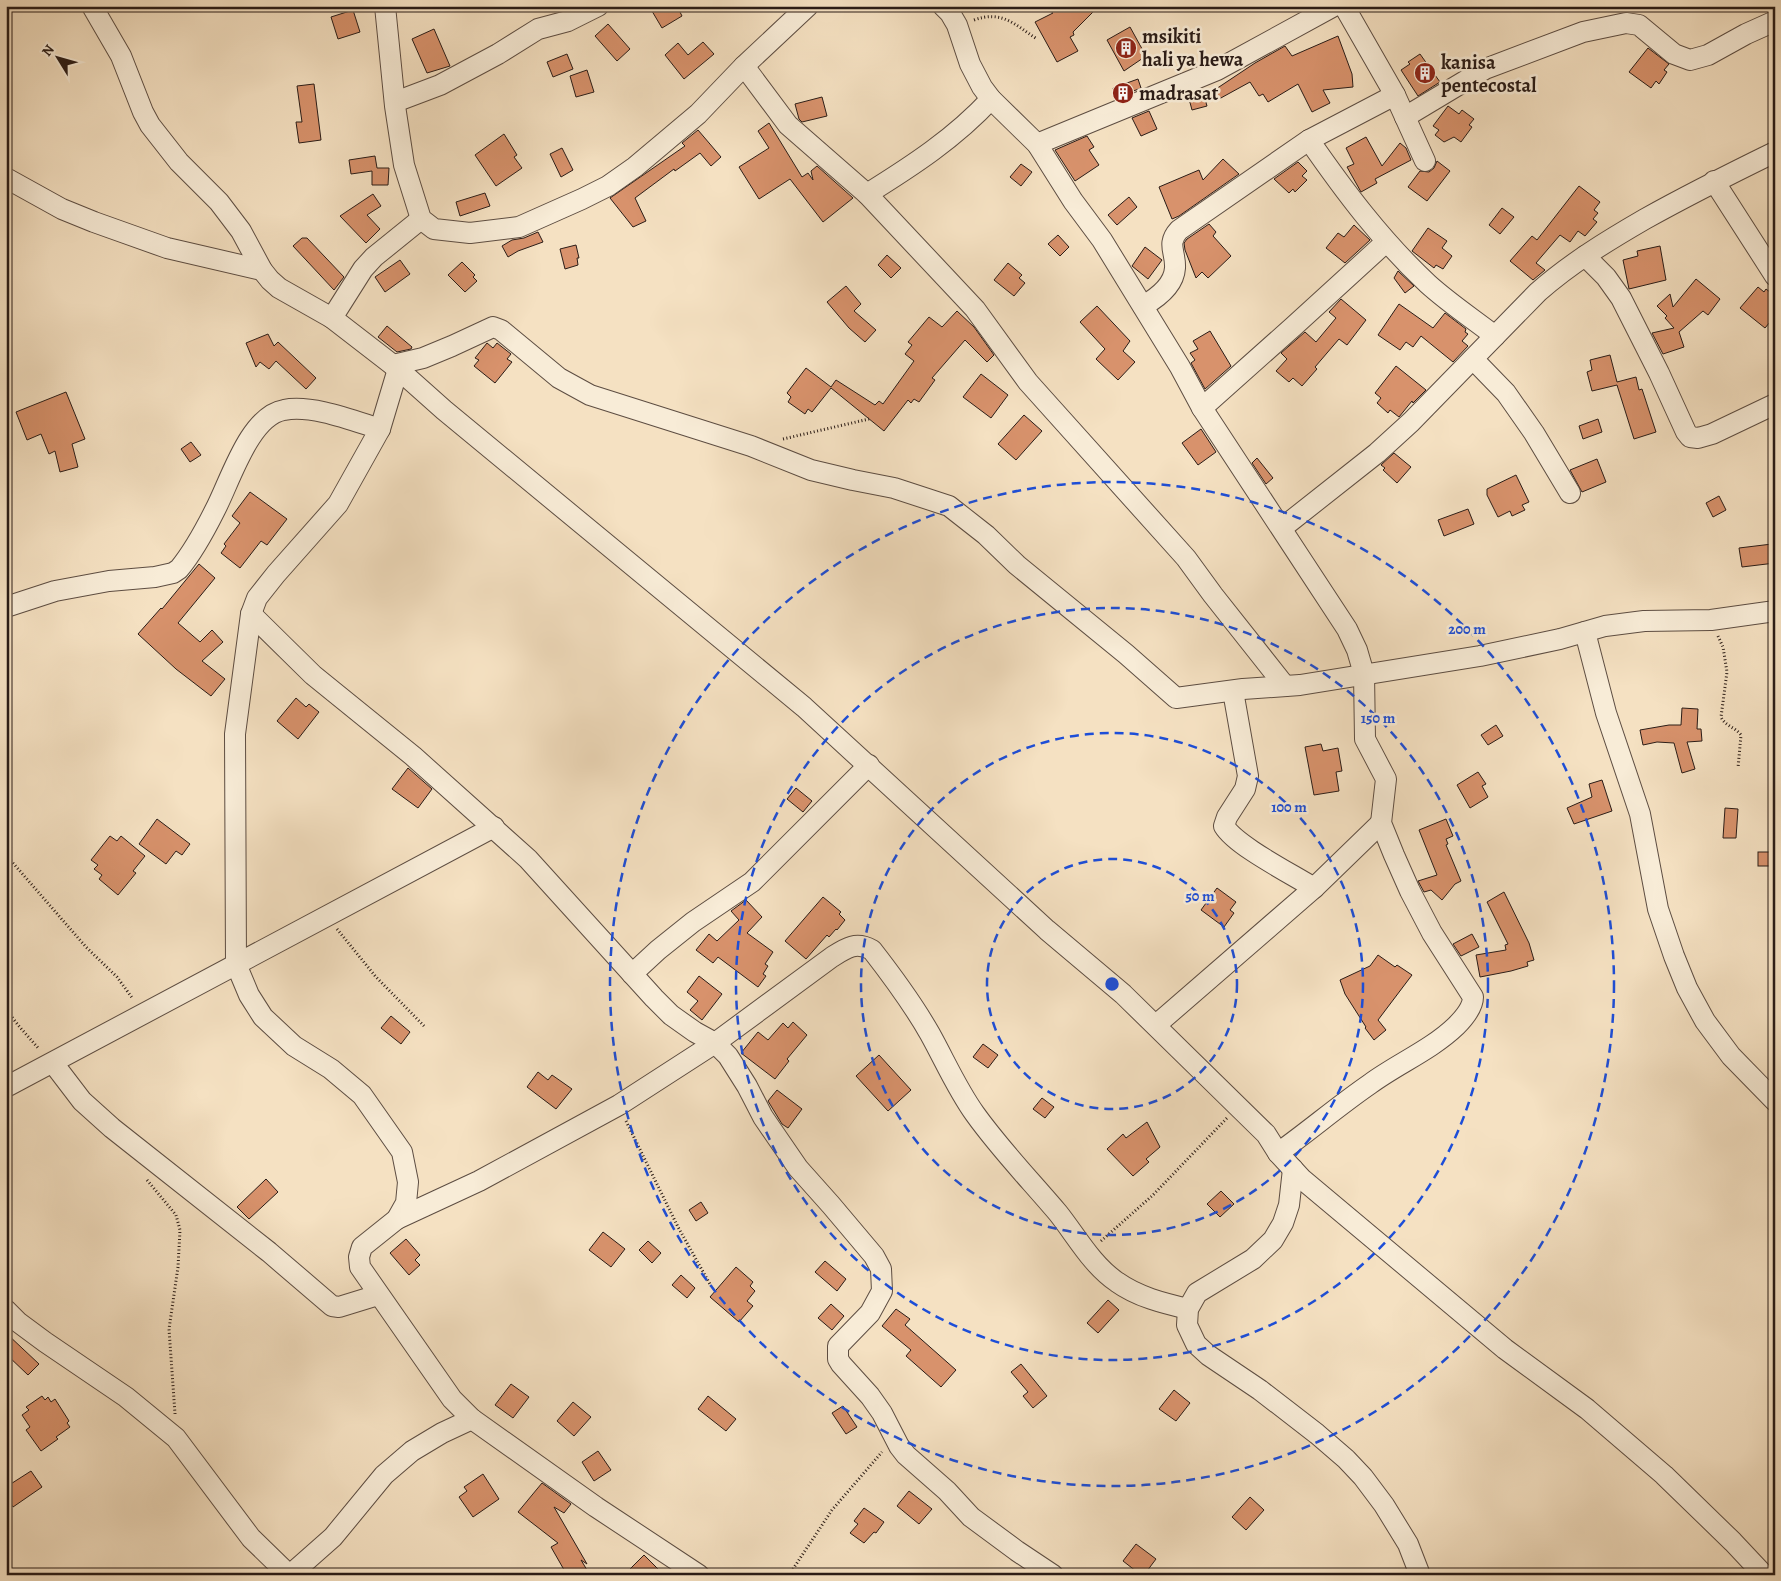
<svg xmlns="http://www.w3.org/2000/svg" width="1781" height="1581" viewBox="0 0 1781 1581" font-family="Alegreya,serif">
<rect width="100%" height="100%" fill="#f5e1c2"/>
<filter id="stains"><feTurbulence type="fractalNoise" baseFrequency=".004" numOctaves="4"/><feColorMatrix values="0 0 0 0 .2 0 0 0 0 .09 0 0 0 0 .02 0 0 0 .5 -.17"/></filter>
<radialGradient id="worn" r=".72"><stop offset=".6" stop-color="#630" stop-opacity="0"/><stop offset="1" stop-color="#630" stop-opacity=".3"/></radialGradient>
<!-- building -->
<g fill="#d8926c" stroke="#2a1c17">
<path d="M649 6H677L682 16 662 28Z"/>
<path d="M1044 6H1099L1073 32 1074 35 1070 37 1078 51 1057 62 1035 22 1053 13Z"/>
<path d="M353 10 360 32 338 39 331 17Z"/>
<path d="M608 24 630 49 617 61 595 36Z"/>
<path d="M1130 27 1146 56 1124 71 1107 40Z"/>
<path d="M434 29 450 66 427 73 412 39Z"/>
<path d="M1338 36 1352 74 1353 87 1323 90 1330 103 1312 112 1298 84 1268 102 1263 94 1259 96 1250 82 1219 99 1213 91 1255 63 1285 46 1292 56Z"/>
<path d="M703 42 714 54 684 79 665 55 678 43 688 55Z"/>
<path d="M1648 48 1669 64 1664 70 1667 72 1659 84 1656 81 1651 88 1629 72Z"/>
<path d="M567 54 573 69 553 77 547 62Z"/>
<path d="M1420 54 1440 82 1418 96 1401 70 1410 64 1408 62Z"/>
<path d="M587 70 594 92 576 97 570 76Z"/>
<path d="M1138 79 1141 88 1116 98 1113 88Z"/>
<path d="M314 84 321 140 299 143 296 122H302L297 86Z"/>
<path d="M1202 89 1207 106 1192 110 1188 95Z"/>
<path d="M822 97 827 116 802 122 799 119 795 104Z"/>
<path d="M1448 106 1459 114 1462 110 1474 119 1469 125 1472 127 1461 142 1454 137 1444 142 1435 135 1439 130 1433 126Z"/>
<path d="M1149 111 1157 129 1141 136 1132 118Z"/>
<path d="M769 123 802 177 808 173 813 180 811 171 817 166 853 198 823 222 790 179 759 199 739 167 769 148 758 131Z"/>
<path d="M698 130 721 157 711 166 700 153 675 171 674 169 635 198 646 221 633 227 610 198 685 146 682 143Z"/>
<path d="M504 134 517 155 514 157 522 168 496 186 475 155Z"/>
<path d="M1087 136 1094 147 1089 150 1099 165 1075 181 1055 150Z"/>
<path d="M1366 137 1382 166 1400 143 1406 148 1411 160 1375 179 1377 183 1361 192 1347 167 1354 164 1346 148Z"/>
<path d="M562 148 573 170 561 177 550 154Z"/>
<path d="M375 156 377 168H389L388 185H372V171L351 174 349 160Z"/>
<path d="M1223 159 1239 174 1179 216 1172 219 1159 187 1199 170 1203 180Z"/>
<path d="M1437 161 1450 171 1427 201 1408 187 1420 171 1429 172 1434 168Z"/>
<path d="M1298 162 1307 171 1302 176 1307 180 1295 192 1293 189 1289 193 1274 179Z"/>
<path d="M1021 164 1032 172 1021 186 1010 177Z"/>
<path d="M1579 186 1600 202 1594 210 1598 213 1593 219 1597 222 1585 236 1578 231 1570 242 1560 235 1536 263 1545 270 1533 280 1510 261 1532 236 1537 240Z"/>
<path d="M485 193 490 206 460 216 456 202Z"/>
<path d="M373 194 381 206 367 215 380 229 366 243 340 216Z"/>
<path d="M1129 197 1137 207 1117 225 1108 215Z"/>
<path d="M1502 208 1514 217 1500 234 1489 225Z"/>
<path d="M1209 224 1216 232 1213 236 1231 256 1208 278 1202 272 1196 278 1185 250 1184 243 1187 239Z"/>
<path d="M1354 225 1370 240 1345 263 1326 248 1338 233 1344 237Z"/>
<path d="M1428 228 1447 241 1442 248 1452 256 1443 269 1436 265 1434 268 1412 251Z"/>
<path d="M538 232 543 242 518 251 508 257 502 246 512 240 524 238Z"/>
<path d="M1058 235 1069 247 1060 256 1048 244Z"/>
<path d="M302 238H307L344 277 334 290 293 246Z"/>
<path d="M576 245 579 258H577L578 265 565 269 560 249Z"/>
<path d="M1660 246 1666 280 1629 289 1623 260 1638 256 1637 251Z"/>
<path d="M1145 247 1162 260 1148 279 1132 266Z"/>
<path d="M887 255 901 268 891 278 878 265Z"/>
<path d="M400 260 410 274 385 292 375 277Z"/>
<path d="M462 262 475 275 473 277 477 281 465 292 448 275Z"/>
<path d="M1008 263 1022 275 1019 278 1025 283 1014 296 994 280Z"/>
<path d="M1398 271 1414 286 1405 293 1394 278Z"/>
<path d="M1696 279 1720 299 1708 315 1703 311 1679 332 1684 347 1663 354 1652 333 1674 328 1665 318 1667 316 1657 306 1670 294 1673 307Z"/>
<path d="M846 286 861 304 854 311 876 330 865 342 849 328 827 302Z"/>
<path d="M1758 287 1764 292 1766 289 1775 296V316L1765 328 1740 308Z"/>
<path d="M1341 299 1366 320 1347 345 1339 339 1315 367 1317 369 1302 386 1293 378 1289 382 1276 371 1287 359 1281 353 1305 332 1316 342 1336 318 1329 312Z"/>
<path d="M1399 304 1433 328 1445 313 1466 329 1465 332 1468 334 1462 341 1468 346 1453 362 1421 336 1413 347 1406 342 1400 350 1378 335Z"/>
<path d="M1097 306 1130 341 1123 351 1135 362 1118 380 1096 359 1105 349 1080 322Z"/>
<path d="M957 311 974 327 994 355 987 362 965 340 932 378 935 380 919 402 914 399 911 403 908 400 884 431 831 388 812 412 808 409 805 414 788 402 791 397 787 393 806 368 831 387 836 380 875 405 879 401 883 404 914 361 905 354 912 345 908 342 929 317 942 327Z"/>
<path d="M387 326 412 347 411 349 397 352 378 337Z"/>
<path d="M1210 331 1231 366 1205 389 1191 363 1195 360 1190 353 1198 349 1193 341Z"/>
<path d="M268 334 274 346 278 342 316 378 306 389 276 361 269 369 260 362 256 367 246 343Z"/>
<path d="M487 343 493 348 497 343 511 354 507 359 512 362 495 383 474 366 479 360 475 358Z"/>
<path d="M1610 355 1617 382 1636 377 1639 390 1642 389 1656 432 1634 439 1617 385 1592 391 1587 372 1592 370 1590 360Z"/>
<path d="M1396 366 1426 390 1413 403 1412 401 1399 417 1390 410 1388 413 1377 403 1381 398 1375 393Z"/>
<path d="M981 374 1008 395 991 418 963 397Z"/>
<path d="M66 392 85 439 72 444 78 467 60 472 55 451 49 454 41 434 27 440 16 412Z"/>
<path d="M1024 415 1042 431 1016 460 998 444Z"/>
<path d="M1598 419 1602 432 1583 439 1579 426Z"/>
<path d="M1201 429 1216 452 1198 465 1182 443Z"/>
<path d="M191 442 201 455 190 462 181 449Z"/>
<path d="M1394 453 1411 467 1397 483 1383 470 1385 468 1381 465Z"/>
<path d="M1257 458 1273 478 1266 484 1252 463Z"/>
<path d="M1597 459 1606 482 1582 492 1570 470Z"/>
<path d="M1516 475 1529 502 1522 505 1525 510 1512 516 1510 511 1498 517 1487 495V489Z"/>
<path d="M250 492 287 519 267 545 261 541 240 568 221 553 226 546 224 544 240 523 232 516Z"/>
<path d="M1719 496 1726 510 1713 517 1706 503Z"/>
<path d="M1468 509 1474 524 1444 536 1438 520Z"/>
<path d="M1772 544 1775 551V563L1742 567 1739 548Z"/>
<path d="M199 564 215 578 178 623 200 642 212 630 223 642 202 661 225 679 211 696 176 669 138 634 161 608 162 609Z"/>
<path d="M296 698 306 707 309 704 319 712 298 739 277 721Z"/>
<path d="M1682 708 1698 709 1697 729H1701L1702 741 1687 742 1695 769 1682 773 1674 743 1657 742 1643 745 1640 730 1669 725H1681Z"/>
<path d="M1496 725 1503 736 1488 745 1481 735Z"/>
<path d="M1321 744 1323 751 1338 748 1342 771 1336 772 1339 791 1314 795 1305 747Z"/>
<path d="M408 768 432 789 418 808 392 789Z"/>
<path d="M1478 772 1486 784 1482 786 1488 797 1470 808 1457 785Z"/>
<path d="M1602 780 1612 811 1574 824 1567 808 1592 797 1589 784Z"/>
<path d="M796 788 812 801 803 812 787 799Z"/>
<path d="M1725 808 1738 809 1736 838H1723Z"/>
<path d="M157 819 190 844 182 855 176 851 166 864 139 844Z"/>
<path d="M1446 819 1453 836 1446 839 1448 844 1446 845 1461 881 1455 884 1442 900 1431 890 1424 892 1418 881 1437 875 1419 830Z"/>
<path d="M110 836 117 841 121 836 145 856 133 871 136 873 118 895 99 879 102 875 94 869 98 865 91 860Z"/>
<rect x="1758" y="852" width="17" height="14"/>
<path d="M1217 888 1236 902 1230 910 1234 913 1224 927 1201 910Z"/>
<path d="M1504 892 1529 943 1534 960 1527 962 1528 966 1511 971 1480 977 1476 955 1506 950 1505 945 1508 944 1487 902Z"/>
<path d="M823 897 841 912 839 914 845 920 837 930 836 929 829 937 827 935 806 959 785 941Z"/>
<path d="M746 900 762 917 747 933 773 952 765 964 768 966 763 974 766 976 758 987 718 957 713 963 696 950 709 934 717 941 739 920 731 911Z"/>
<path d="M1472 934 1479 947 1461 956 1453 944Z"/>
<path d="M1378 955 1395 967 1397 965 1412 975 1378 1020 1386 1030 1374 1040 1365 1028 1366 1027 1345 994 1340 980 1370 966Z"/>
<path d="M699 976 722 994 702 1020 690 1010 698 1001 687 992Z"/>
<path d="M391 1016 410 1032 401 1044 381 1028Z"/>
<path d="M793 1022 807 1035 787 1059 789 1061 775 1079 741 1053 758 1032 768 1040 783 1023 788 1028Z"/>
<path d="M983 1044 998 1055 988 1068 973 1057Z"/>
<path d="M879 1055 911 1090 888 1111 856 1076Z"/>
<path d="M538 1072 548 1080 552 1075 572 1089 556 1109 527 1087Z"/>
<path d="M777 1090 802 1109 788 1128 782 1124 768 1101Z"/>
<path d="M1042 1098 1054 1107 1045 1118 1033 1109Z"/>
<path d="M1147 1122 1160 1147 1146 1159 1149 1162 1133 1176 1107 1149 1123 1134 1126 1138Z"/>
<path d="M266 1179 278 1192 249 1219 237 1207Z"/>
<path d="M1221 1191 1234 1204 1220 1217 1207 1204Z"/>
<path d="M701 1202 708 1213 696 1221 689 1210Z"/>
<path d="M603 1232 625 1249 611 1267 589 1250Z"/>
<path d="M406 1239 420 1255 415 1260 420 1265 409 1275 390 1253Z"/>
<path d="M648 1241 661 1253 652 1263 639 1250Z"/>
<path d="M825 1261 846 1279 837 1291 815 1272Z"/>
<path d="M736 1267 753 1282 750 1286 755 1291 747 1301 753 1306 739 1322 710 1297Z"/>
<path d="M681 1275 695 1288 687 1298 672 1285Z"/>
<path d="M1108 1300 1119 1310 1098 1333 1087 1323Z"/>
<path d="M831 1304 844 1316 832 1330 818 1318Z"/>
<path d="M896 1309 910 1319 905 1325 956 1370 941 1387 906 1356 911 1350 882 1326Z"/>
<path d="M6 1333 39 1364 28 1375 6 1354Z"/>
<path d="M1021 1364 1047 1396 1033 1408 1023 1396 1028 1392 1011 1372Z"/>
<path d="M511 1384 529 1397 513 1418 495 1405Z"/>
<path d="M1174 1390 1190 1403 1176 1421 1159 1409Z"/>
<path d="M42 1396 45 1400 48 1397 51 1402 55 1399 69 1421 67 1423 70 1427 56 1437 58 1439 41 1451 26 1430 30 1427 22 1415 29 1410 26 1407Z"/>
<path d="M708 1396 736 1419 726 1431 698 1409Z"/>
<path d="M573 1402 591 1417 574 1436 557 1421Z"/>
<path d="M843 1406 857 1427 846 1434 832 1413Z"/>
<path d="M598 1451 611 1470 594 1481 582 1462Z"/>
<path d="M31 1471 42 1487 13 1507 6 1496V1487Z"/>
<path d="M483 1474 499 1499 473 1517 459 1497 467 1491 464 1487Z"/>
<path d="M542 1483 571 1504 564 1513 554 1507 587 1564 581 1560 590 1575H567L551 1547 558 1543 518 1512Z"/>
<path d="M909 1491 932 1509 919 1524 897 1506Z"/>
<path d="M1250 1497 1264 1510 1246 1530 1232 1517Z"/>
<path d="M864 1508 884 1522 876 1533 874 1532 864 1543 850 1533 858 1524 854 1521Z"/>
<path d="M1136 1544 1156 1559 1144 1575H1141L1123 1561Z"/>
<path d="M644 1555 664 1575H624Z"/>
</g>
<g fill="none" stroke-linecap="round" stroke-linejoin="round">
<!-- minor casing -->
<g stroke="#5d4d42" stroke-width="22">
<g id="minor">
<path d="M92 6 121 56 143 112 150 125 179 162 219 202 241 231 262 270 270 280 279 288 332 318 398 369 444 410 804 707 1047 930 1123 994 1266 1134 1278 1153 1302 1179 1505 1349 1587 1409 1664 1475 1733 1542 1764 1575"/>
<path d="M385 6 395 106 404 165 421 219 434 229 470 233 519 227 582 199 608 186 635 167 698 114 744 66 808 6"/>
<path d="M943 6 950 13 957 25 970 64 982 87 991 99 1037 144 1073 201 1102 240 1180 367 1202 408 1347 629 1357 650 1364 674 1365 739 1386 779 1381 823 1394 855 1410 891 1432 933 1473 997C1473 1008 1463 1019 1456 1026 1431 1050 1397 1064 1370 1084 1338 1106 1309 1131 1278 1153"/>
<path d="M1344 6 1395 95 1425 161"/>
<path d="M744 66 788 125 867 194 975 309 1028 382 1186 558 1213 595 1285 686"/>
<path d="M395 102 440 85 498 54 538 29 568 21 598 6"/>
<path d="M1405 117 1485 69 1583 32 1626 23 1639 25 1674 54 1690 60 1708 55 1746 34 1775 21"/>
<path d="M1309 140C1345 192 1382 241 1428 284 1449 303 1473 319 1495 336"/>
<path d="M1037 144 1217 70 1334 6"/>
<path d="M6 178 62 209 94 222 167 248 262 270"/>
<path d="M1714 181 1775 276"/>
<path d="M867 194C912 166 955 138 991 99"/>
<path d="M1585 256 1606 277 1621 298 1659 373 1686 432 1690 437 1698 438 1712 434 1775 404"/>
<path d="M1143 306C1157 298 1174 285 1175 268 1176 252 1166 244 1179 230L1309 140 1395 95"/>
<path d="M332 318 363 269 374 257 421 219"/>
<path d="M1473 359 1506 393 1534 433 1570 493"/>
<path d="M393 365 423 358 452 346 493 327 501 330 559 378 590 395 751 446 811 470 853 480 894 488 949 506 986 535 1017 565 1126 654 1176 698 1243 689 1300 685 1480 656 1560 639 1605 626 1644 621 1711 620 1775 611"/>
<path d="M398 369 380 429 338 504 276 574 257 598 251 614 235 734 236 964 249 995 263 1017 294 1046 331 1069 362 1095 402 1152 408 1182 406 1203 397 1219 362 1247 359 1257 360 1267 452 1399 472 1419 596 1507 699 1575"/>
<path d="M1202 408 1294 326 1386 242"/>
<path d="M1282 528 1377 453 1411 422 1538 292C1571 263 1607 241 1645 219 1688 195 1730 174 1775 152"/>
<path d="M6 607 55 591 109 581 155 577 173 573 179 569C193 552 205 530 215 510 230 482 249 416 284 410 311 404 354 421 380 429"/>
<path d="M251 614 313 675 413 756 528 859 654 998 671 1015 695 1032 715 1043 728 1056 747 1086 763 1117 798 1168 831 1205 874 1256 881 1269 882 1291 870 1313 838 1346V1359L841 1364 870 1396 882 1413 899 1446 906 1455 947 1491 971 1517 1017 1551 1053 1575"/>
<path d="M1585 632 1606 713 1640 814 1658 909 1674 956 1687 988 1705 1021 1731 1056 1775 1101"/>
<path d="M1233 691 1248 776 1245 789 1227 817 1224 826C1236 846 1292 874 1314 888"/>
<path d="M632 974 658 950 693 922 752 882 869 765"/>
<path d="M1156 1025 1314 888 1381 823"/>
<path d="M53 1063 82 1101 112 1128 269 1252 332 1306 339 1307 378 1295"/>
<path d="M6 1087 494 827"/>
<path d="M1293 1169 1289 1205 1283 1223 1273 1240 1253 1259 1197 1293 1188 1309 1187 1325 1196 1344 1208 1355 1260 1390 1317 1434 1346 1459 1363 1477 1384 1505 1408 1544 1420 1575"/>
<path d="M397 1219 479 1181 619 1105 715 1043 832 957C846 948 856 941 872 950 893 977 913 1004 930 1034 945 1061 957 1089 975 1114 1000 1149 1030 1180 1058 1213 1077 1237 1092 1265 1117 1282 1138 1297 1163 1303 1188 1309"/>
<path d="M6 1310 18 1322 45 1342 126 1397 176 1438 251 1538 289 1575"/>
<path d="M290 1575 333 1537 384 1475 412 1451 442 1433 472 1419"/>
</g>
</g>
<!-- path -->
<g stroke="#2a1c17" stroke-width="3" stroke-dasharray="1 2.5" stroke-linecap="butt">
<path d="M974 20C1002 10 1014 24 1037 39"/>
<path d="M783 439 869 419"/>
<path d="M1718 636 1723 647 1727 672 1721 717C1725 726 1735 727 1741 735L1738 768"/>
<path d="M6 855 86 947 117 977 133 999"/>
<path d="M337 929 376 977 424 1026"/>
<path d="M6 1009 18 1025 39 1049"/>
<path d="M626 1121 678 1227 711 1286"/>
<path d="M147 1180 176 1215 180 1230 178 1267 169 1329 175 1414"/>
<path d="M1101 1241 1153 1195 1227 1118"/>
<path d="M789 1575 832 1510 882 1452"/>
</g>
<!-- minor -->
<use href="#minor" stroke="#f8ecd7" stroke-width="20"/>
</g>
<!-- distance rings -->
<g fill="none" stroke="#1d4ed8" stroke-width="2.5" stroke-dasharray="9 6">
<circle cx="1112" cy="984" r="125"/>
<circle cx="1112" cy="984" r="251"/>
<circle cx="1112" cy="984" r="376"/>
<circle cx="1112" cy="984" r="502"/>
</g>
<!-- icons -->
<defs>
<g id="building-disc" transform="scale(1.125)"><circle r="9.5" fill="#8f2418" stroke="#f8ecd7"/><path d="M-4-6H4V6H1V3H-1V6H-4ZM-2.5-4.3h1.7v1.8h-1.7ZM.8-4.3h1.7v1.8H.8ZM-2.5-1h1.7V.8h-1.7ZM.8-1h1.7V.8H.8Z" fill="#fff"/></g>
</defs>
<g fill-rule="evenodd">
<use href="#building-disc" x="1126" y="48"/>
<use href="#building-disc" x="1425" y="73"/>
<use href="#building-disc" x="1123" y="93"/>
</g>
<g text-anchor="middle" stroke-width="5" stroke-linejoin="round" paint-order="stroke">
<!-- poi labels -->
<g font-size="20" font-weight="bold" fill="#2a1c17" stroke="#f8ecd7" text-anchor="start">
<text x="1142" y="43">msikiti<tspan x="1142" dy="23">hali ya hewa</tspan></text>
<text x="1441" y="69">kanisa<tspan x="1441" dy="23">pentecostal</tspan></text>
<text x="1139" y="100">madrasat</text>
</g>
</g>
<circle cx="1112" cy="984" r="8" fill="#1d4ed8" stroke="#f8ecd7" stroke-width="2.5"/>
<g font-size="15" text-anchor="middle" font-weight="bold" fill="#1d4ed8" stroke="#f8ecd7" stroke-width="5" stroke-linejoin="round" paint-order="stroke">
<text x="1467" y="634">200 m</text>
<text x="1378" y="723">150 m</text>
<text x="1289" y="812">100 m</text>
<text x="1200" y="901">50 m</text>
</g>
<!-- margin -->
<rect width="1781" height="1581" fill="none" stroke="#f5e1c2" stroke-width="25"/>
<rect x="8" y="8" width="1766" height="1566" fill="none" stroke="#2a1c17" stroke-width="2.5"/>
<rect x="12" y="12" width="1756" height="1556" fill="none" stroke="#2a1c17"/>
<!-- north arrow -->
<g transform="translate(58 58) rotate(307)" stroke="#f8ecd7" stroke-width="4" paint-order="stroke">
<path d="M0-4L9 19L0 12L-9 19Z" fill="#2a1c17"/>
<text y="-8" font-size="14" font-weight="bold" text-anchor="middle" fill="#2a1c17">N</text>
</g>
<rect width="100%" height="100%" filter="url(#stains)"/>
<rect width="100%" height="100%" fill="url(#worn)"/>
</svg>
